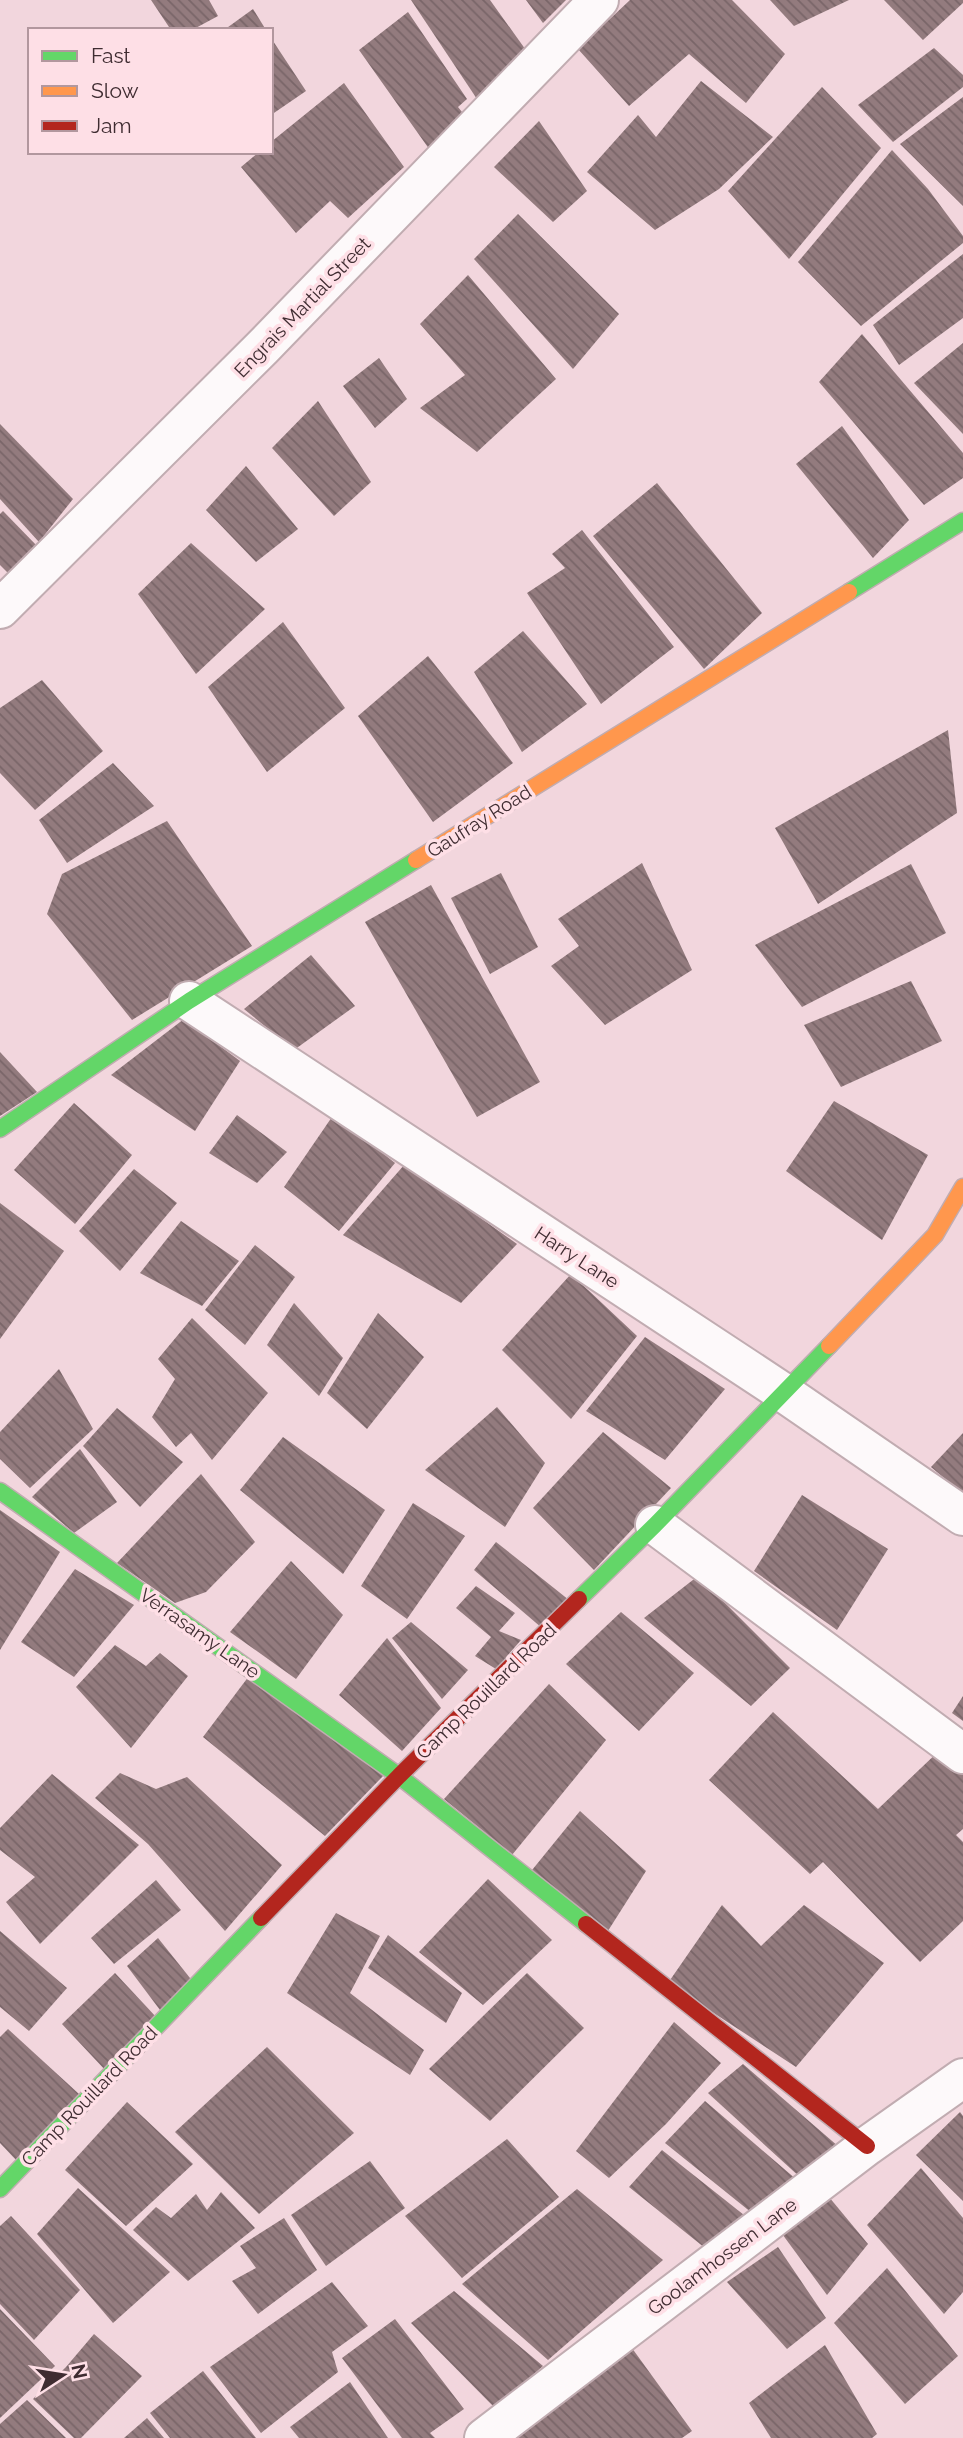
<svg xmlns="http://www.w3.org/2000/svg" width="963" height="2438" viewBox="0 0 963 2438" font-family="Raleway,sans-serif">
<defs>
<pattern id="building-back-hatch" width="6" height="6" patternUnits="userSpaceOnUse" patternTransform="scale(1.75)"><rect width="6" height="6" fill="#937b7e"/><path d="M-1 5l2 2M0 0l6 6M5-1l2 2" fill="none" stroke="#796568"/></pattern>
</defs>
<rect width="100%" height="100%" fill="#f2d6dd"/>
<!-- building -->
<g fill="url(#building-back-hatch)">
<path d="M151 0H209L218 16 192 30H171Z"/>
<path d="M411 0H490L528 53 481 105Z"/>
<path d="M526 0H566L543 23Z"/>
<path d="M630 0H732L785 54 746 103 689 54 629 106 578 49Z"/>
<path d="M770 0H849L794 26Z"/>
<path d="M884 0H963V3L923 40Z"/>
<path d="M253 9 266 30H224Z"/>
<path d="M408 12 467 99 458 107 470 122 432 153 359 50Z"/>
<path d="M271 38 306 91 271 115Z"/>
<path d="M934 48 963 75V87L893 142 858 105Z"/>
<path d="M701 81 773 137 719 189 655 230 587 172 638 115 656 137Z"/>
<path d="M344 83 404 167 348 218 330 201 296 233 241 167 259 152H271V142Z"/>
<path d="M822 87 881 148 789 259 728 191Z"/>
<path d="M963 97V206L900 144Z"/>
<path d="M539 121 587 191 553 222 494 167Z"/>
<path d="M892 150 928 189 963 236V243L861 326 798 262Z"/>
<path d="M518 214 619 314 573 369 474 259Z"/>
<path d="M963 254V318L899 365 873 325Z"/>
<path d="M468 275 556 379 477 452 420 408 465 375 420 324Z"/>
<path d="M862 334 963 453V478L924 505 819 382Z"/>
<path d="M963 343V434L914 383Z"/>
<path d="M379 358 407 399 375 428 343 386Z"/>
<path d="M318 401 371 482 334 516 272 448Z"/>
<path d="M0 424 73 499 39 542 0 499Z"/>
<path d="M842 426 909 520 873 558 796 464Z"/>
<path d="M246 466 298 529 256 562 206 510Z"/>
<path d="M657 483 762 613 704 669 593 536Z"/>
<path d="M3 511 39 548 14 579 0 565V514Z"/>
<path d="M582 530 674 647 601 704 527 593 565 568 552 554Z"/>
<path d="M191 543 265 609 196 674 138 594Z"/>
<path d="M283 622 345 708 267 772 208 687Z"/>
<path d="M523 631 587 704 522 752 474 672Z"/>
<path d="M428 656 513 763 433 822 358 716Z"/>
<path d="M42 680 103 751 35 810 0 773V708Z"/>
<path d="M948 730 957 813 818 904 775 828Z"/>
<path d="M113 763 154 806 67 863 39 820Z"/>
<path d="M167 821 252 946 132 1020 47 914 62 874Z"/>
<path d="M642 863 692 970 605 1025 551 966 579 946 558 919Z"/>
<path d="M911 864 946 933 802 1007 755 945Z"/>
<path d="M501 873 538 947 490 974 451 898Z"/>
<path d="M431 885 540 1082 477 1117 365 922Z"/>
<path d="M311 955 355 1006 294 1050 244 1009Z"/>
<path d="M911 981 942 1041 841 1087 804 1025Z"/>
<path d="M184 1019 240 1061 195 1131 111 1075Z"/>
<path d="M0 1052 37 1092 0 1116Z"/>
<path d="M834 1101 928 1155 882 1240 786 1171Z"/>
<path d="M74 1103 132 1155 75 1224 14 1170Z"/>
<path d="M334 1114 395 1163 339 1231 284 1187Z"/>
<path d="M237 1115 287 1152 257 1183 209 1153Z"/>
<path d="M405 1164 517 1244 461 1303 343 1235Z"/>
<path d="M134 1169 177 1203 120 1271 79 1231Z"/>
<path d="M0 1203 64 1251 0 1339Z"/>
<path d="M181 1221 239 1261 202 1306 140 1273Z"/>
<path d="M255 1245 295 1277 245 1345 205 1310Z"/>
<path d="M571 1274 637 1336 571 1419 502 1350Z"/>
<path d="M294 1303 343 1358 319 1396 267 1345Z"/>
<path d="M378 1313 424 1357 367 1429 327 1393Z"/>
<path d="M192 1318 268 1393 212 1460 191 1433 176 1447 152 1417 175 1379 158 1359Z"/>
<path d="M645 1337 725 1389 665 1460 586 1411Z"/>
<path d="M59 1369 93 1429 30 1488 0 1459V1432Z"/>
<path d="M497 1407 545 1463 505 1527 425 1470Z"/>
<path d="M117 1408 183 1462 140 1507 83 1446Z"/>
<path d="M603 1432 671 1488 594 1570 533 1508Z"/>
<path d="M963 1433V1494L931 1467Z"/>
<path d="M283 1437 385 1510 343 1574 240 1490Z"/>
<path d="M80 1449 117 1502 74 1533 32 1497Z"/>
<path d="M201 1474 255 1542 206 1592 175 1603 117 1563Z"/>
<path d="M802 1495 888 1549 837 1630 754 1571Z"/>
<path d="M413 1503 465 1536 407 1619 361 1586Z"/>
<path d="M0 1510 60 1552 0 1650Z"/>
<path d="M496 1542 569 1600 542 1628 474 1570Z"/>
<path d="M291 1561 343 1615 296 1679 230 1632Z"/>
<path d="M75 1569 134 1605 74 1677 21 1642Z"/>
<path d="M698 1576 790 1668 751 1706 644 1618Z"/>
<path d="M476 1586 515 1613 499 1631 521 1640 496 1669 475 1656 491 1637 456 1608Z"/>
<path d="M621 1612 694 1673 639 1731 566 1664Z"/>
<path d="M411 1622 468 1670 442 1699 392 1638Z"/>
<path d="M387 1638 441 1708 402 1751 339 1695Z"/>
<path d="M115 1645 146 1666 160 1653 188 1676 131 1748 76 1687Z"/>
<path d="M249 1676 384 1775 325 1836 203 1737Z"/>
<path d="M549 1684 606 1740 512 1855 444 1799Z"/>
<path d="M963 1696V1721L952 1713Z"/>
<path d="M773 1712 878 1809 942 1748 963 1770V1829L956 1835 963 1842V1921L920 1962 823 1862 810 1874 709 1780Z"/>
<path d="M120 1773 156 1789 187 1777 282 1865 225 1931 148 1844 95 1798Z"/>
<path d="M52 1774 139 1845 40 1944 6 1902 35 1877 0 1850V1828Z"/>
<path d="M580 1811 646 1871 606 1934 528 1875Z"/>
<path d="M488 1879 552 1940 483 2005 419 1952Z"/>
<path d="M156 1880 181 1910 114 1964 91 1938Z"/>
<path d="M722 1905 761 1946 804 1905 884 1963 796 2067 668 1983Z"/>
<path d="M336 1913 380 1936 350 1993 424 2050 410 2075 287 1993Z"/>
<path d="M0 1931 67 1988 29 2031 0 2007Z"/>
<path d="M388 1935 462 1993 446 2023 368 1968Z"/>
<path d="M158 1938 194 1983 163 2014 127 1966Z"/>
<path d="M115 1973 157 2018 107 2072 62 2024Z"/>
<path d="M527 1973 584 2028 490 2121 429 2069Z"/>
<path d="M674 2022 721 2063 666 2124 609 2178 576 2151Z"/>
<path d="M8 2029 79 2094 17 2161 0 2143V2037Z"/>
<path d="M267 2047 354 2133 259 2214 175 2132Z"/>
<path d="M743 2064 839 2147 802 2179 708 2093Z"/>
<path d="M705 2101 797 2180 752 2213 665 2143Z"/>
<path d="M127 2102 193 2164 126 2226 65 2170Z"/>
<path d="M960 2112 963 2116V2201L916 2155Z"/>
<path d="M507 2139 559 2197 462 2278 405 2216Z"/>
<path d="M662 2150 749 2219 710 2252 629 2187Z"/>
<path d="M370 2161 405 2208 326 2266 291 2215Z"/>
<path d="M921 2168 963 2218V2292L944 2314 867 2225Z"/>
<path d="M78 2188 170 2272 113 2323 37 2234Z"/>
<path d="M577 2189 663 2260 548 2360 462 2284Z"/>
<path d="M824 2191 868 2244 827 2295 777 2227Z"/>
<path d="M221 2192 255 2228 188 2281 133 2230 156 2207 171 2218 196 2194 207 2210Z"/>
<path d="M11 2216 80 2290 34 2340 0 2304V2226Z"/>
<path d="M284 2218 317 2270 258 2314 232 2281 256 2268 240 2246Z"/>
<path d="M778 2247 826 2318 787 2349 727 2282Z"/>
<path d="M887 2268 958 2356 905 2404 834 2323Z"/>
<path d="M332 2282 368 2326 332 2352 338 2372 261 2433 210 2367Z"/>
<path d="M454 2291 543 2366 495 2408 411 2323Z"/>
<path d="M0 2309 55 2366 0 2418Z"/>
<path d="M395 2319 464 2409 430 2433 435 2438H402L342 2358Z"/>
<path d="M94 2334 142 2376 81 2438H74L33 2399 66 2367Z"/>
<path d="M629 2344 692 2431 682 2438H503Z"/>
<path d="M825 2345 877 2434 872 2438H771L749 2403Z"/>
<path d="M203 2371 256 2438H170L150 2413Z"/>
<path d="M350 2382 388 2438H299L290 2427Z"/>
<path d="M27 2400 66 2438H0V2424Z"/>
<path d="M147 2418 164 2438H124Z"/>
</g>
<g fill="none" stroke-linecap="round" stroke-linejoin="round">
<!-- street casing -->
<g stroke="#c1acb1" stroke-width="42">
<g id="street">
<path d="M0 609 262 348 599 0"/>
<path d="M189 1001 784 1393 963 1516"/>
<path d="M655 1525 963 1754"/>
<path d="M484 2438 867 2146 963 2078"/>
</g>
</g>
<!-- fast casing -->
<g stroke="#c1acb1" stroke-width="19">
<g id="fast">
<path d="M849 592 963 521"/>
<path d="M0 1129 189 1001 416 860"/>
<path d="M0 1491 399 1776 586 1924"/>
<path d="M579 1599 655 1525 829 1346"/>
<path d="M0 2189 261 1918"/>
</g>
</g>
<!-- slow casing -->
<g stroke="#c1acb1" stroke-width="19">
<g id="slow">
<path d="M416 860 849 592"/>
<path d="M829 1346 935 1235 963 1187"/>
</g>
</g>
<!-- jam casing -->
<g stroke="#c1acb1" stroke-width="19">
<g id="jam">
<path d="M261 1918 399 1776 579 1599"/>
<path d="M586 1924 867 2146"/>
</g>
</g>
<!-- street -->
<use href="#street" stroke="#fdf9fa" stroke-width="38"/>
<!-- fast -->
<use href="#fast" stroke="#63d668" stroke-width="16"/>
<!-- slow -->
<use href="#slow" stroke="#ff974d" stroke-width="16"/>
<!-- jam -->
<use href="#jam" stroke="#b3261e" stroke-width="16"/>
</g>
<g text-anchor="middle" stroke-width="7" stroke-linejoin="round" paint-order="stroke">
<!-- street labels -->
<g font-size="19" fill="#3f2c31" stroke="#fedfe6">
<text transform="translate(302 307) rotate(-46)" y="7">Engrais Martial Street</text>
<text transform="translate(479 821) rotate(-32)" y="7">Gaufray Road</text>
<text transform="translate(577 1257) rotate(33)" y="7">Harry Lane</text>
<text transform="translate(200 1633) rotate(35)" y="7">Verrasamy Lane</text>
<text transform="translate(486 1691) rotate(-44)" y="7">Camp Rouillard Road</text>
<text transform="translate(89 2096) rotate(-46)" y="7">Camp Rouillard Road</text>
<text transform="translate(722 2256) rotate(-37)" y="7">Goolamhossen Lane</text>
</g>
</g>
<!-- legend -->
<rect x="28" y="28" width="245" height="126" fill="#fedfe6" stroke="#b2979e" stroke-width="2"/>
<rect x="42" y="51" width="35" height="10" fill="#63d668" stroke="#b2979e" stroke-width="2"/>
<text x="91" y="63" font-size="21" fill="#3f2c31">Fast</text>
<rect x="42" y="86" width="35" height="10" fill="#ff974d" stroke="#b2979e" stroke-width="2"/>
<text x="91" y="98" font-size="21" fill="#3f2c31">Slow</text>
<rect x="42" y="121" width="35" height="10" fill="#b3261e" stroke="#b2979e" stroke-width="2"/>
<text x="91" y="133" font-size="21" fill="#3f2c31">Jam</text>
<!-- north arrow -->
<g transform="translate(63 2375) rotate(78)" stroke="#fedfe6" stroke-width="5" paint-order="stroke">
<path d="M0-5L12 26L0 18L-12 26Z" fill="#3f2c31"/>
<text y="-10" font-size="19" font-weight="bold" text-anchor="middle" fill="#3f2c31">N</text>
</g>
</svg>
